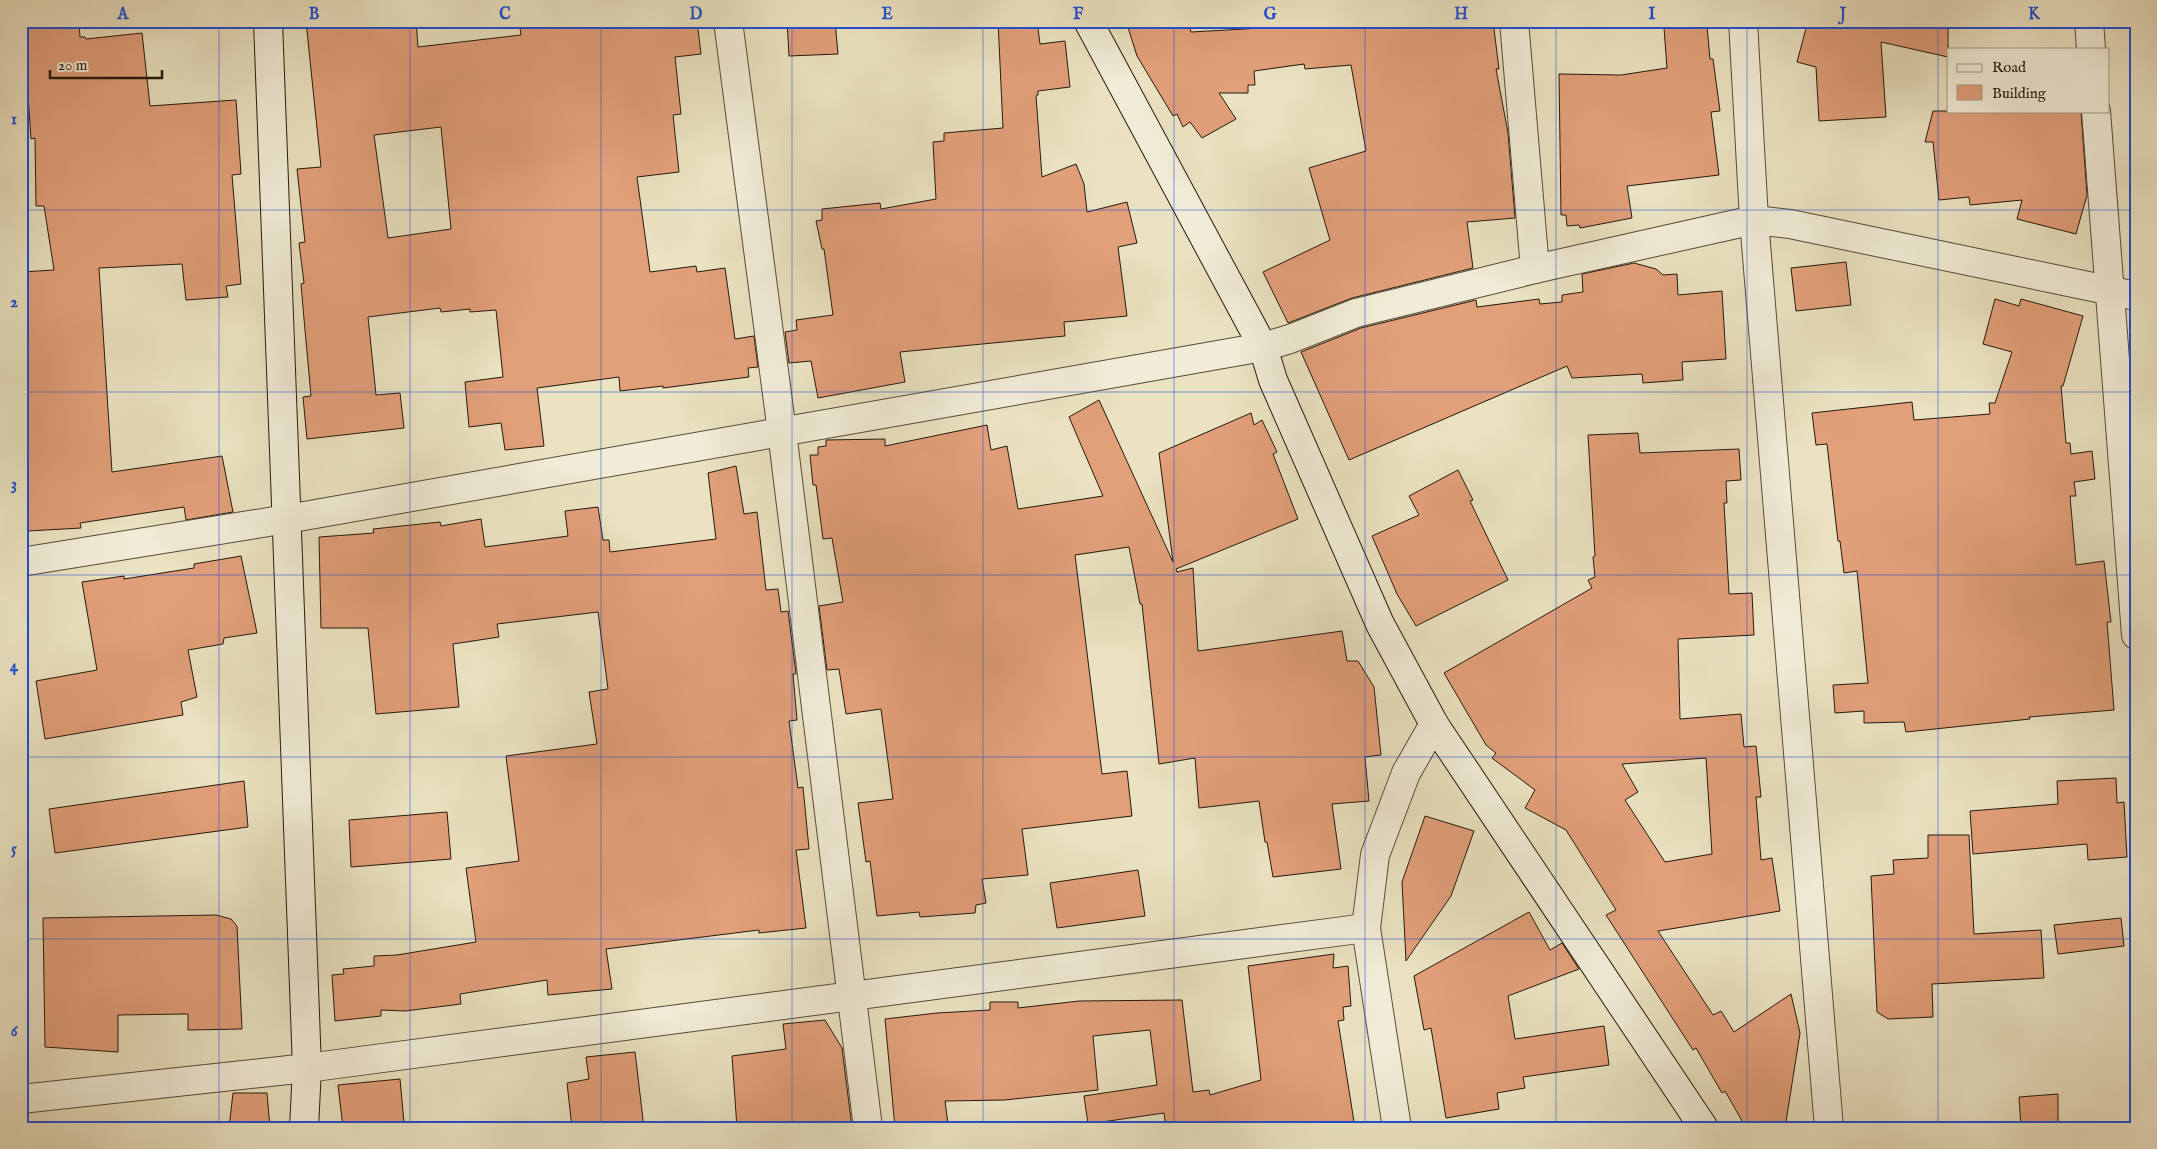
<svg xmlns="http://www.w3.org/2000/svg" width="2157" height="1149" viewBox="0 0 2157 1149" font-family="'IM FELL English',serif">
<rect width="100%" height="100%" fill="#eae2c1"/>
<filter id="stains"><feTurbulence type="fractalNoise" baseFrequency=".004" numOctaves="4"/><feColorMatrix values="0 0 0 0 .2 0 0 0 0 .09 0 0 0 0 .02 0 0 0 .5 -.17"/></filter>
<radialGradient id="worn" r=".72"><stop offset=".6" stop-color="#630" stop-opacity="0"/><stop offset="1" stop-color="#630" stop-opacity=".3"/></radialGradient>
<!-- building -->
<g fill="#e19f7a" stroke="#25190b" fill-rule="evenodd">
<path d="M23 21H79L80 37H85L86 39 142 33 150 106 236 100 241 174 232 175 241 284 226 286 228 297 186 300 182 264 99 268 112 472 222 456 233 512 186 520 184 507 80 523 81 528 28 531 26 494H21V272L54 270 44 206H36L35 138 31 139Z"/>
<path d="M306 21H416L418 47 521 35 519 21H697L701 54 675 57 681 114 673 115 679 172 637 177 650 272 696 266 697 272 725 268 735 339 754 336 758 367 748 368 749 377 663 388V386L620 391 619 377 537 388 544 446 505 450 501 423 469 427 465 382 503 377 496 310 470 312V309L441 312 440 308 368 317 376 395 400 393 404 428 307 439 303 397 311 396 304 319 301 284 304 283 299 243 305 242 297 169 321 167ZM441 127 451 229 388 238 374 135Z"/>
<path d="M787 21H835L838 54 789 56Z"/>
<path d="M998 21H1037L1040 44 1065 41 1070 87 1038 91V95L1036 96 1042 177 1076 164 1084 184 1087 212 1127 202 1137 243 1118 247 1127 316 1064 322 1065 336 900 352 905 382 818 398 811 361 789 363 785 332 797 330 796 320 833 315 824 249H822L816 221 822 220V209L880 203 881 209 936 199 933 142 944 141V133L1003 128Z"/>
<path d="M1126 21H1188L1191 32 1298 26 1333 21H1493L1499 69H1496L1508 133 1515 218 1467 222 1473 268 1352 298 1288 323 1263 272 1330 240 1309 168 1366 151 1351 65 1305 69 1304 64 1254 71 1255 85H1248V93H1219L1236 119 1202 138 1190 122 1183 127 1177 114 1173 116 1137 56Z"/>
<path d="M1808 21H1948V57L1881 42 1886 117 1819 121 1816 67 1797 62Z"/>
<path d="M1707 26 1710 59H1713L1720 111 1711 112 1719 175 1627 186 1632 218 1580 228 1579 225 1567 226 1566 215H1561L1559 74 1621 75 1667 68 1664 28Z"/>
<path d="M1933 111H2081L2087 195 2076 234 2017 219 2022 200 1970 205 1969 197 1939 200 1933 142H1925Z"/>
<path d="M1846 262 1851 305 1796 311 1791 268Z"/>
<path d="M1634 263 1656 269 1663 275 1677 274 1678 295 1722 291 1726 359 1682 362 1683 380 1643 383 1642 374 1572 378 1567 366 1349 460 1301 352 1361 328 1476 300 1477 307 1539 299 1540 304 1562 302V295L1583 292 1582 274Z"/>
<path d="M1995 299 2019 306 2021 299 2083 316 2063 386H2061L2066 443H2070L2071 454 2092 451 2095 479 2074 482 2076 496H2070L2076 565 2104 561 2111 622H2107L2114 710 2029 717 2030 719 1906 732 1904 722 1864 723V711L1835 713 1833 685 1868 683 1857 571 1844 573 1840 541H1838L1827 444 1816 445 1812 413 1912 402 1914 420 1990 414 1989 403H1995L2012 352 1983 344Z"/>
<path d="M1099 400 1173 562 1159 453 1251 413 1254 425 1262 420 1277 452 1273 454 1298 519 1176 569 1177 572 1193 568 1198 651 1342 631 1347 661H1358L1374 687 1381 755 1365 757 1369 801 1332 804 1341 869 1273 877 1267 842H1265L1259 801 1199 808 1195 758 1159 764 1142 604H1140L1129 547 1075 555 1102 774 1127 771 1132 816 1022 829 1028 875 982 879 986 903 976 905 975 913 920 917 919 912 877 916 870 861 866 862 858 803 893 799 881 709 846 714 839 669 827 670 819 606 843 602 832 538 823 539 816 485H813L810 455H818V447L826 446V440L885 439V446L987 425 991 450 1007 446 1018 509 1103 496 1069 417Z"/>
<path d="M1638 433 1640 453 1739 449 1741 480 1726 481 1727 503H1724L1729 594 1752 593 1754 635 1678 639 1680 719 1741 714 1744 747 1756 746 1761 797H1756L1761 860 1772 858 1780 911 1658 931 1713 1015 1721 1011 1734 1032 1791 994 1800 1033 1785 1128H1746L1725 1091 1722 1093 1696 1048 1693 1050 1606 915 1616 910 1566 830 1525 808 1535 790 1492 758 1496 753 1486 745 1444 673 1592 588 1588 580 1595 577 1593 557 1595 556 1588 435ZM1706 758 1712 854 1665 862 1625 800 1638 792 1622 764Z"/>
<path d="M736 466 744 514 757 512 766 590 778 589 781 612 788 611 796 674H793L797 720 789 721 798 788 803 787 809 849 796 850 806 928 759 933V930L606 949 612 989 548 995 547 980 460 994 461 1004 405 1011 381 1010V1016L335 1021 332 975 344 974 343 969 374 966V956L397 955 476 942 466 868 519 861 506 756 597 744 589 692 608 689 598 612 497 624 499 637 453 644 459 707 376 714 368 628H321L319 537 374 533 373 529 440 522 441 526 481 519 485 547 568 536 565 511 598 507 603 540H609L610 552 716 539 708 473Z"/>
<path d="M1458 470 1473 500 1470 501 1508 580 1416 626 1397 594 1372 536 1419 515 1409 496Z"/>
<path d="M241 556 257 633 224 638 223 644 188 650 197 697 181 702 183 715 45 739 36 681 97 670 82 582 124 576V579L194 568V564Z"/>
<path d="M2116 778 2117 803 2124 802 2127 857 2088 860 2087 844 1973 854 1970 811 2058 804 2057 781Z"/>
<path d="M244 781 248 827 55 853 49 809Z"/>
<path d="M447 812 451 859 351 867 349 820Z"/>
<path d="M1425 816 1474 831 1451 896 1406 961 1402 882Z"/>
<path d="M1928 835H1969L1974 934 2041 930 2044 978 1932 984 1933 1017 1888 1019 1877 1012 1871 876 1894 874 1893 860 1928 858Z"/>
<path d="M1138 870 1145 916 1057 928 1050 883Z"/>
<path d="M1529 912 1550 950 1562 943 1579 969 1508 996 1515 1039 1604 1026 1609 1065 1523 1077 1525 1088 1497 1093 1499 1109 1446 1118 1431 1028 1424 1030 1414 976Z"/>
<path d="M216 915 231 919 237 926 242 1029 188 1030V1014L118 1015V1052L45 1047 43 918Z"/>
<path d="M2121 918 2124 946 2058 954 2054 925Z"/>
<path d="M1334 954 1333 968 1348 966 1351 1006 1343 1007 1344 1020 1338 1021 1355 1128H1166L1164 1113 1088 1124 1084 1096 1157 1085 1150 1030 1093 1036 1098 1090 1005 1100 945 1101 948 1124 933 1128H895L885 1019 937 1013 990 1010V1002H1018V1008L1079 1001 1182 1000 1193 1092 1209 1090 1210 1095 1261 1080 1248 966Z"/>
<path d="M825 1020 842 1048 852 1128H737L732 1056 786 1049 783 1024Z"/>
<path d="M635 1052 644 1128H572L567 1083 589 1079 586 1057Z"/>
<path d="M400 1079 404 1123 343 1128 338 1085Z"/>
<path d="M233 1093H267L270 1128H229Z"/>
<path d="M2058 1094V1128H2021L2019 1097Z"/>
</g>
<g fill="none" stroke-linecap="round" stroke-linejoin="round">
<!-- street casing -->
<g stroke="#564b38" stroke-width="30">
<g id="street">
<path d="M728 21 782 432 868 1128"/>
<path d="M1514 21 1535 269"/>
<path d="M1743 21 1754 220 1829 1128"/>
<path d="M2089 21 2091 49"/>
<path d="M2096 111 2136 635"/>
<path d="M21 562 287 519 1263 347 1290 339 1356 313 1535 269 1754 220 1790 224 2136 296"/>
<path d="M21 1099 307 1068 1366 928"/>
<path d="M1397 1128 1366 928 1375 855 1406 773 1434 724"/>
</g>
</g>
<!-- secondary casing -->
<g stroke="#25190b" stroke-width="30">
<g id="secondary">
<path d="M268 21 307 1068 304 1128"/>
<path d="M1088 21 1263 347 1273 380 1380 624 1434 724 1704 1128"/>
</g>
</g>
<!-- street -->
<use href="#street" stroke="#f1ecd7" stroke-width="28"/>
<!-- secondary -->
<use href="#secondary" stroke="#f1ecd7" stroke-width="28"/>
</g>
<!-- grid -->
<path fill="none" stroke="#1d4ed8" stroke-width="1" stroke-opacity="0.55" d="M219 21V1128M410 21V1128M601 21V1128M792 21V1128M983 21V1128M1174 21V1128M1365 21V1128M1556 21V1128M1747 21V1128M1938 21V1128M21 210H2136M21 392H2136M21 575H2136M21 757H2136M21 939H2136"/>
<!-- margin -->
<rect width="2157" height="1149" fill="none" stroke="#eae2c1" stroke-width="55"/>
<!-- legend -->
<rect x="1947" y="48" width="162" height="65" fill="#f1ecd7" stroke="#9f9885"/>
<rect x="1957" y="64" width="25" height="8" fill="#f1ecd7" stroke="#9f9885"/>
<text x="1992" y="72" font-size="15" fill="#25190b">Road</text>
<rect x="1957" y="85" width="25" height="15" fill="#e19f7a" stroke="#9f9885"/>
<text x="1992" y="98" font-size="15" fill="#25190b">Building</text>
<!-- scale -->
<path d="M50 70v8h112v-8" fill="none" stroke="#25190b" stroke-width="2.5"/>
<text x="58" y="70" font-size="15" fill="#25190b" stroke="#f1ecd7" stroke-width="4" paint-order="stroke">20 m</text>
<rect x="28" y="28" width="2102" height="1094" fill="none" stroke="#1d4ed8" stroke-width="2"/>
<g font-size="16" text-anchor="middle" font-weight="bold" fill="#1d4ed8">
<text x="123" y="19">A</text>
<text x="314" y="19">B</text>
<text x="505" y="19">C</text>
<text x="696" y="19">D</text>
<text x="887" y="19">E</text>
<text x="1078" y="19">F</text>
<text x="1270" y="19">G</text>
<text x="1461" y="19">H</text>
<text x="1652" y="19">I</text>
<text x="1843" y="19">J</text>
<text x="2034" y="19">K</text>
<text x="14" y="124">1</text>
<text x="14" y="307">2</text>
<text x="14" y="489">3</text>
<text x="14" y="671">4</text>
<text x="14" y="854">5</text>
<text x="14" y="1036">6</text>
</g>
<rect width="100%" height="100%" filter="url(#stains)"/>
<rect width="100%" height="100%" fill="url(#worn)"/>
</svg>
